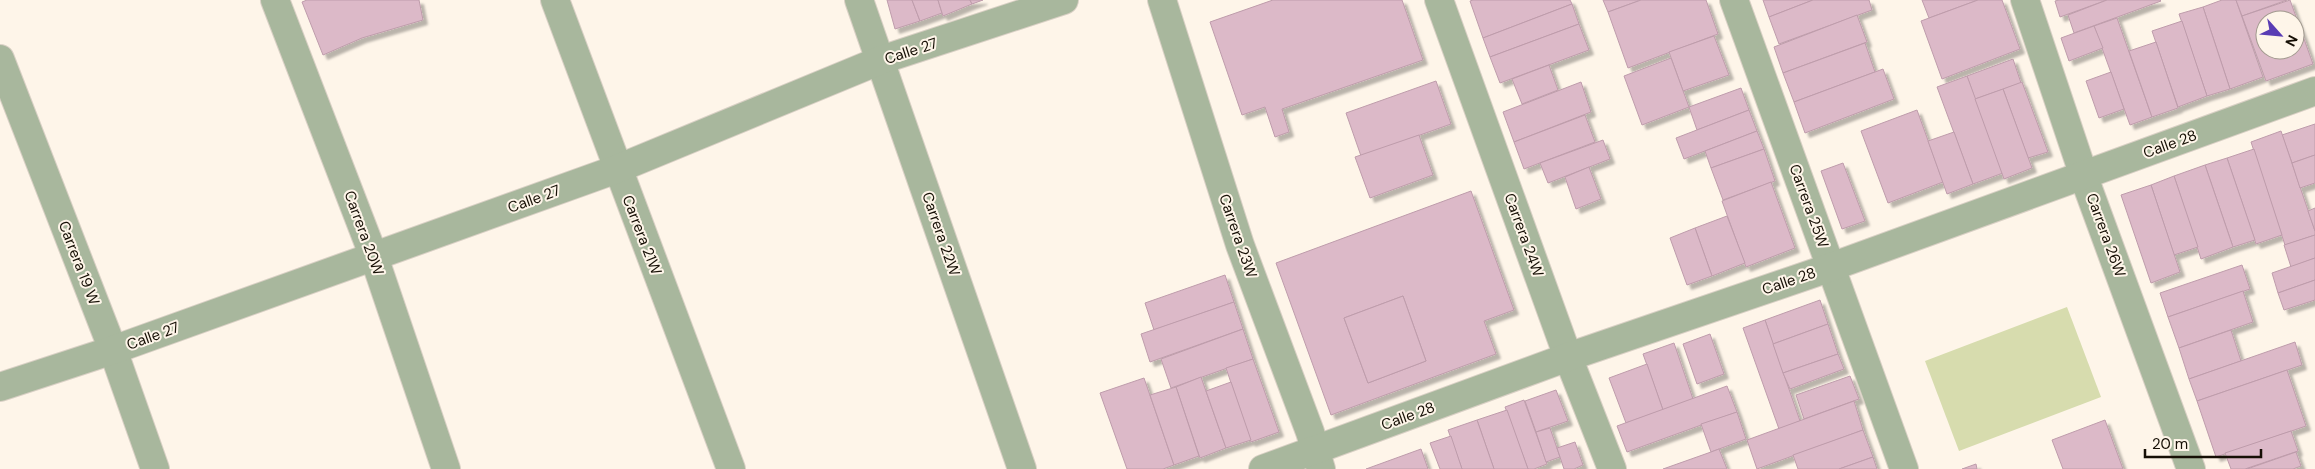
<svg xmlns="http://www.w3.org/2000/svg" width="2315" height="469" viewBox="0 0 2315 469" font-family="'DM Sans',sans-serif">
<defs>
<filter id="shadow"><feDropShadow dx="4.5" dy="4.5" stdDeviation="1" flood-color="#0004"/></filter>
</defs>
<rect width="100%" height="100%" fill="#fef5e9"/>
<!-- green -->
<path fill="#d7dcae" d="M2067 307 2101 397 1959 451 1925 361Z"/>
<!-- building -->
<g fill="#dcb9c8" stroke="#be9cab" fill-rule="evenodd" filter="url(#shadow)">
<path d="M307 0H419L423 20 362 38 323 55 302 2Z"/>
<path d="M887 0H912L920 21 895 29Z"/>
<path d="M912 0H938L942 13 920 21Z"/>
<path d="M938 0H970L972 4 943 16Z"/>
<path d="M970 0H983L972 4Z"/>
<path d="M1273 0H1402L1423 60 1282 109 1289 132 1275 137 1265 107 1242 115 1210 22Z"/>
<path d="M1473 0H1570L1572 4 1483 38 1470 1Z"/>
<path d="M1603 0H1641L1608 12Z"/>
<path d="M1641 0H1706L1718 34 1628 68 1608 12Z"/>
<path d="M1763 0H1813L1769 17Z"/>
<path d="M1813 0H1869L1872 10 1779 44 1769 17Z"/>
<path d="M1922 0H1978L1929 18Z"/>
<path d="M1978 0H2002L2020 49 1942 79 1921 21Z"/>
<path d="M2059 0H2107L2060 17 2055 1Z"/>
<path d="M2107 0H2160L2161 1 2074 33 2068 15Z"/>
<path d="M2222 0H2236L2263 77 2230 89 2203 7Z"/>
<path d="M2236 0H2287L2242 16Z"/>
<path d="M2290 0 2313 64 2266 81 2242 16ZM2265 20H2295V50H2265Z"/>
<path d="M1572 4 1579 24 1490 57 1483 38Z"/>
<path d="M2203 7 2230 89 2207 96 2179 14Z"/>
<path d="M1857 15 1867 42 1783 73 1774 47Z"/>
<path d="M2117 18 2152 117 2130 125 2094 26Z"/>
<path d="M2182 21 2207 96 2178 107 2152 31Z"/>
<path d="M1579 24 1589 50 1500 83 1490 57Z"/>
<path d="M2094 26 2103 48 2069 61 2061 38Z"/>
<path d="M1714 36 1729 75 1683 91 1669 52Z"/>
<path d="M2156 42 2178 108 2152 117 2129 51Z"/>
<path d="M1865 43 1875 72 1794 102 1783 73Z"/>
<path d="M1671 58 1689 107 1642 125 1624 76Z"/>
<path d="M2013 59 2021 83 1975 99 1967 76Z"/>
<path d="M1549 65 1558 90 1522 104 1512 79Z"/>
<path d="M1883 69 1894 99 1805 133 1794 102Z"/>
<path d="M2111 72 2124 109 2099 118 2086 81Z"/>
<path d="M1967 76 2003 173 1973 184 1937 87Z"/>
<path d="M1436 81 1451 124 1361 156 1346 113Z"/>
<path d="M1581 82 1591 112 1514 142 1503 112Z"/>
<path d="M2022 82 2048 152 2028 158 2003 89Z"/>
<path d="M1741 88 1749 110 1697 130 1689 107Z"/>
<path d="M2003 89 2032 168 2004 179 1975 99Z"/>
<path d="M1749 110 1757 131 1684 159 1676 138Z"/>
<path d="M1917 110 1943 182 1888 203 1861 131Z"/>
<path d="M1585 115 1595 142 1524 169 1514 142Z"/>
<path d="M2315 124V155L2292 163 2282 135Z"/>
<path d="M1757 131 1764 149 1711 168 1705 151Z"/>
<path d="M2281 131 2315 231V235L2285 245 2251 142Z"/>
<path d="M1954 132 1973 184 1947 194 1928 141Z"/>
<path d="M1419 135 1433 175 1370 198 1355 157Z"/>
<path d="M1603 140 1610 159 1548 183 1540 163Z"/>
<path d="M1764 149 1775 181 1723 200 1711 168Z"/>
<path d="M2254 149 2282 235 2256 244 2227 158Z"/>
<path d="M2315 155V183L2300 188 2292 163Z"/>
<path d="M2227 158 2255 240 2233 247 2205 165Z"/>
<path d="M1843 163 1865 221 1842 229 1821 171Z"/>
<path d="M2205 165 2233 247 2201 259 2174 176Z"/>
<path d="M1589 167 1601 199 1576 209 1565 177Z"/>
<path d="M2174 176 2198 247 2174 255 2151 185Z"/>
<path d="M1771 182 1795 248 1746 267 1722 201Z"/>
<path d="M2151 185 2180 272 2151 283 2121 195Z"/>
<path d="M1471 191 1514 310 1484 321 1496 354 1331 415 1276 263ZM1403 296 1426 361 1368 383 1344 318Z"/>
<path d="M2315 208V231L2308 211Z"/>
<path d="M1727 216 1745 263 1712 276 1695 228Z"/>
<path d="M1695 228 1712 276 1687 285 1670 238Z"/>
<path d="M2315 235V258L2291 267 2284 245Z"/>
<path d="M2315 258V280L2278 293 2272 273Z"/>
<path d="M2242 265 2250 289 2168 317 2160 293Z"/>
<path d="M1225 275 1234 302 1154 330 1145 303Z"/>
<path d="M2315 280V300L2284 310 2278 293Z"/>
<path d="M2243 291 2253 322 2179 348 2168 317Z"/>
<path d="M1403 296 1426 361 1368 383 1344 318Z"/>
<path d="M1820 300 1828 324 1773 344 1765 320Z"/>
<path d="M1234 302 1243 329 1150 362 1141 334Z"/>
<path d="M1765 320 1800 421 1779 429 1743 328Z"/>
<path d="M1828 324 1838 354 1783 373 1773 344Z"/>
<path d="M1243 329 1253 359 1171 388 1161 359Z"/>
<path d="M2231 330 2241 361 2189 379 2179 348Z"/>
<path d="M1710 334 1724 374 1697 384 1683 344Z"/>
<path d="M2295 342 2302 365 2197 401 2189 379Z"/>
<path d="M1674 343 1693 399 1663 410 1643 354Z"/>
<path d="M1838 354 1844 369 1790 389 1783 373Z"/>
<path d="M1253 359 1279 432 1251 442 1226 368Z"/>
<path d="M1647 364 1663 410 1626 423 1609 378Z"/>
<path d="M2287 370 2306 426 2216 457 2197 401Z"/>
<path d="M1850 376 1859 399 1804 419 1796 395Z"/>
<path d="M1201 377 1226 448 1200 458 1176 387Z"/>
<path d="M1144 378 1174 465 1163 469H1127L1100 393Z"/>
<path d="M1231 382 1251 440 1226 448 1206 391Z"/>
<path d="M1727 386 1737 412 1627 452 1617 426Z"/>
<path d="M1176 387 1199 456 1174 465 1150 395Z"/>
<path d="M1556 390 1568 421 1536 432 1525 401Z"/>
<path d="M1524 400 1547 464 1534 469H1528L1505 407Z"/>
<path d="M1854 401 1863 430 1757 469 1747 440Z"/>
<path d="M1507 410 1528 469H1494L1477 420Z"/>
<path d="M1737 412 1746 439 1711 452 1701 424Z"/>
<path d="M1477 420 1494 469H1462L1448 430Z"/>
<path d="M2105 420 2123 469H2063L2052 440Z"/>
<path d="M1550 428 1560 457 1546 462 1536 432Z"/>
<path d="M1863 430 1873 457 1839 469H1798L1793 455Z"/>
<path d="M2291 431 2298 451 2245 469H2231L2225 453Z"/>
<path d="M1451 436 1462 469H1440L1430 443Z"/>
<path d="M1575 442 1583 465 1574 469H1564L1557 448Z"/>
<path d="M1421 449 1428 469H1366Z"/>
<path d="M1719 449 1727 469H1663L1711 452Z"/>
<path d="M2296 452 2301 466 2293 469H2247Z"/>
<path d="M1873 457 1877 469H1839Z"/>
<path d="M1976 464 1977 469H1962Z"/>
</g>
<g fill="none" stroke-linecap="round" stroke-linejoin="round">
<!-- minor casing -->
<g stroke="#d9d0c5" stroke-width="30">
<g id="minor">
<path d="M275 0 374 257 446 469"/>
<path d="M555 0 731 469"/>
<path d="M859 0 1022 469"/>
<path d="M1162 0 1240 245 1310 432 1321 469"/>
<path d="M1439 0 1568 357 1612 469"/>
<path d="M1734 0 1904 469"/>
<path d="M2025 0 2089 191 2191 469"/>
<path d="M0 59 113 350 155 469"/>
<path d="M0 387 113 350 617 169 881 60 1064 0"/>
<path d="M1263 469 1568 357 1820 271 2315 91"/>
</g>
</g>
<!-- minor -->
<use href="#minor" stroke="#a8b79d" stroke-width="28"/>
</g>
<g text-anchor="middle" stroke-width="4" stroke-linejoin="round" paint-order="stroke">
<!-- street labels -->
<g font-size="15" fill="#160f05" stroke="#fef5e9">
<text transform="translate(911 51) rotate(-18)" y="5">Calle 27</text>
<text transform="translate(2170 144) rotate(-20)" y="5">Calle 28</text>
<text transform="translate(534 199) rotate(-20)" y="5">Calle 27</text>
<text transform="translate(1809 206) rotate(70)" y="5">Carrera 25W</text>
<text transform="translate(364 233) rotate(70)" y="5">Carrera 20W</text>
<text transform="translate(941 234) rotate(71)" y="5">Carrera 22W</text>
<text transform="translate(642 235) rotate(69)" y="5">Carrera 21W</text>
<text transform="translate(1524 235) rotate(70)" y="5">Carrera 24W</text>
<text transform="translate(2106 235) rotate(70)" y="5">Carrera 26W</text>
<text transform="translate(1238 236) rotate(71)" y="5">Carrera 23W</text>
<text transform="translate(79 263) rotate(69)" y="5">Carrera 19 W</text>
<text transform="translate(1789 281) rotate(-19)" y="5">Calle 28</text>
<text transform="translate(153 336) rotate(-20)" y="5">Calle 27</text>
<text transform="translate(1408 416) rotate(-20)" y="5">Calle 28</text>
</g>
</g>
<!-- north arrow -->
<g transform="translate(2280 35) rotate(117)"><circle r="24" fill="#fef5e9" stroke="#a1998e"/>
<path d="M0-4L9 19L0 12L-9 19Z" fill="#593cb4"/>
<text y="-8" font-size="14" font-weight="bold" text-anchor="middle" fill="#160f05">N</text>
</g>
<!-- scale -->
<path d="M2145 449v8h116v-8" fill="none" stroke="#160f05" stroke-width="2.5"/>
<text x="2152" y="449" font-size="15" fill="#160f05" stroke="#fef5e9" stroke-width="4" paint-order="stroke">20 m</text>
</svg>
